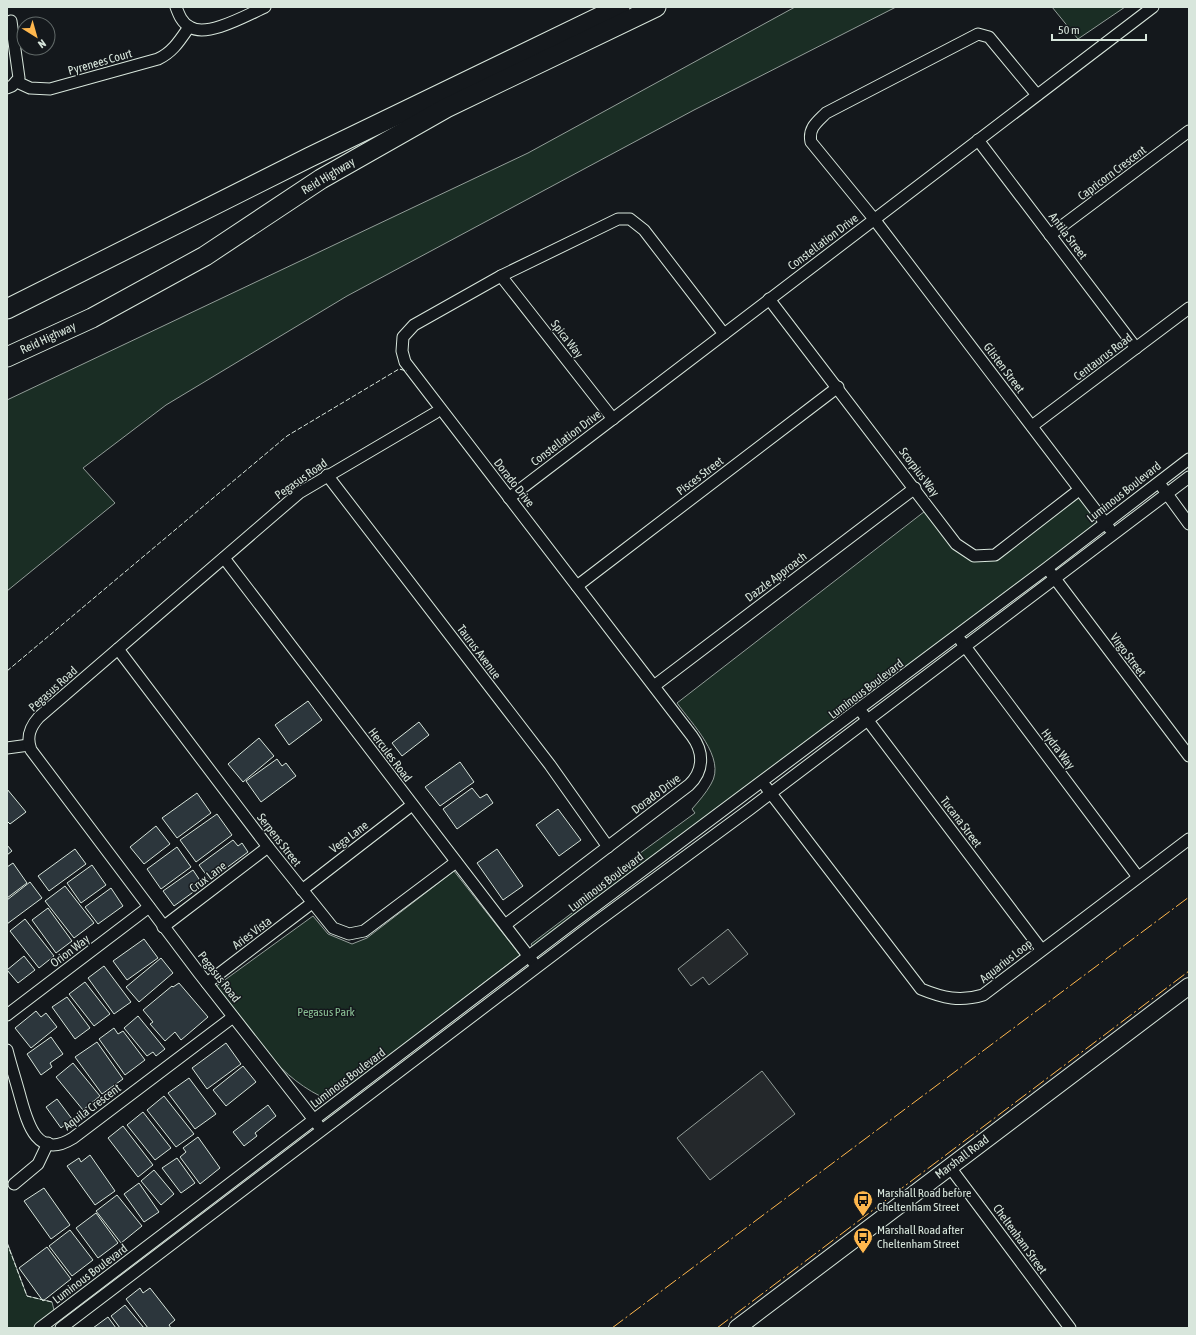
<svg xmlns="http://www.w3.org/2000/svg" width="1196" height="1335" viewBox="0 0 1196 1335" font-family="'Asap Condensed',sans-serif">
<rect width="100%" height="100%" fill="#14181c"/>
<!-- green -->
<g fill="#1a2d24" stroke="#939e99">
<path d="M795 7H896L694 110 347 296 166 405 83 468 115 503 7 591V400L528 153Z"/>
<path d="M1052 7H1125L1078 39Z"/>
<path d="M1079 490 1105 523 536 952 531 944 601 891 602 881 695 813 692 809C699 801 706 793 711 784 727 758 691 723 677 703L929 508 974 556 995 555Z"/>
<path d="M454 871 520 955 355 1082 333 1093 320 1096C274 1073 246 1026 215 987L313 916 328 934 352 944 367 938Z"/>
<path d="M7 1242 27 1296 52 1302 55 1314 37 1328H7Z"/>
</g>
<!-- parking -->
<g fill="#24282b" stroke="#939e99">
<path d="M728 929 748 954 709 985 703 977 691 986 678 969Z"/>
<path d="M762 1071 795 1114 710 1180 677 1138Z"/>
</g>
<!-- building -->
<g fill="#2c363c" stroke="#d8e6dc">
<path d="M308 701 322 720 289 745 275 725Z"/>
<path d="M419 722 429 735 402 756 392 743Z"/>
<path d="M259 738 274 756 243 782 228 764Z"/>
<path d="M277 759 282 766 286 763 296 776 261 802 246 781Z"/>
<path d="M460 762 474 782 440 806 425 787Z"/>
<path d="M472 788 480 798 487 794 493 803 457 829 443 809Z"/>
<path d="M7 789 26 812 10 824 7 821Z"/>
<path d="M197 793 211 813 177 838 162 818Z"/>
<path d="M558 809 581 840 559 856 536 825Z"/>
<path d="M217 814 232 835 196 862 180 840Z"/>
<path d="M156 826 170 844 144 864 130 847Z"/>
<path d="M233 840 238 846 242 843 248 852 210 880 199 865Z"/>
<path d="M7 845 12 851 7 855Z"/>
<path d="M177 847 191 867 161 889 147 869Z"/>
<path d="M75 849 86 864 49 891 38 876Z"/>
<path d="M497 849 523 886 503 900 477 863Z"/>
<path d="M13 863 27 883 7 898V867Z"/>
<path d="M92 865 106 885 81 903 67 883Z"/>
<path d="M193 870 203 885 174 906 163 891Z"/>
<path d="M30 882 42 898 7 924V900Z"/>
<path d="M65 886 94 923 74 938 45 901Z"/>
<path d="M111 888 123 906 98 924 85 907Z"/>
<path d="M48 908 72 941 56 953 32 920Z"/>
<path d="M25 919 54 956 39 968 10 931Z"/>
<path d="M144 939 158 958 127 980 113 961Z"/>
<path d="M24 956 35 970 18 983 7 970Z"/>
<path d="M161 958 173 973 139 1002 126 987Z"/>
<path d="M104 966 131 1002 114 1014 88 978Z"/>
<path d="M85 982 110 1014 94 1026 69 994Z"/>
<path d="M179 983 208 1017 181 1040 175 1032 165 1041 150 1024 153 1022 143 1010 172 986 173 987Z"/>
<path d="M67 997 90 1028 75 1039 52 1007Z"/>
<path d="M36 1011 41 1017 46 1013 57 1027 31 1048 15 1028Z"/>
<path d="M138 1016 165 1049 156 1056 153 1052 147 1056 124 1028Z"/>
<path d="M114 1028 118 1034 123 1031 145 1060 125 1075 99 1039Z"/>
<path d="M51 1037 63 1054 50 1063 52 1067 41 1075 27 1054Z"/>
<path d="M97 1042 123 1079 102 1094 75 1057Z"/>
<path d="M226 1043 241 1064 207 1089 192 1068Z"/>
<path d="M73 1063 100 1096 83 1110 56 1077Z"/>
<path d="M243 1066 256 1082 226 1106 213 1090Z"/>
<path d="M189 1078 216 1114 195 1129 168 1093Z"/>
<path d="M164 1096 194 1134 176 1147 147 1110Z"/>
<path d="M57 1099 72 1119 61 1128 46 1107Z"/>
<path d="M268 1105 276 1116 255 1133 257 1136 244 1146 233 1132Z"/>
<path d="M143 1112 171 1148 155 1160 127 1125Z"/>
<path d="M123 1126 153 1165 138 1177 108 1138Z"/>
<path d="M198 1137 220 1168 200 1184 180 1157 186 1152 183 1148Z"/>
<path d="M90 1155 115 1191 95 1205 67 1166 79 1158 81 1162Z"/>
<path d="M177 1158 195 1183 181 1193 162 1168Z"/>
<path d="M154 1170 174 1194 161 1205 141 1181Z"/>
<path d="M139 1183 159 1212 144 1222 124 1194Z"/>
<path d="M44 1188 70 1225 51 1239 24 1201Z"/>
<path d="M117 1195 142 1226 121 1243 96 1211Z"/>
<path d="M96 1213 118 1243 98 1258 76 1228Z"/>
<path d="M70 1230 93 1260 72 1276 49 1246Z"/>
<path d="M47 1247 71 1279 43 1301 19 1268Z"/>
<path d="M140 1288 143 1293 150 1288 175 1320 169 1325 171 1328H148L126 1299Z"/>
<path d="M125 1305 144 1328H120L111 1316Z"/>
<path d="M108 1317 116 1328H93Z"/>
</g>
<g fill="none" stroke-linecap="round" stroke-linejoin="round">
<!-- minor casing -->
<g stroke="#d8e6dc" stroke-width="13">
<g id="minor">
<path d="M176 7C179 15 182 23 190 27 207 38 247 15 265 7"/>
<path d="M17 82 30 88 50 89 158 59C173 52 180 40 189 27"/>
<path d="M7 88 12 86 19 78 11 21"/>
<path d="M1037 95 989 37 978 34 826 113C817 122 808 128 811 142L874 219 1109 528"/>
<path d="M978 140 1136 348"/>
<path d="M1050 235 1189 131"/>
<path d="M501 276 613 419"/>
<path d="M769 299 956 544 974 556 995 555 1079 490"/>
<path d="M1032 426 1189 308"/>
<path d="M327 475 550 765 608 847"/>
<path d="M1162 487 1189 524"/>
<path d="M509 498 1153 7"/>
<path d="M224 558 533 962"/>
<path d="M1050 572 1189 756"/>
<path d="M577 586 838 387"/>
<path d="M961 641 1138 877"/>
<path d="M118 649 268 847 333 928 349 934 364 931 456 862"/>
<path d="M654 686 915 488"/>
<path d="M863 714 1041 949"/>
<path d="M7 748 29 745"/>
<path d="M766 787 921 989C943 998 960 1002 983 995L1189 839"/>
<path d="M302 890 412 805"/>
<path d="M505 925 689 785C704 771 704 752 692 736L405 362 402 351 403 337 414 325 501 276 618 219H630L644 230 724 334"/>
<path d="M163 927 268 847"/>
<path d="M207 983 312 903"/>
<path d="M7 1015 149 907"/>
<path d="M7 1050C11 1066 16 1081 20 1096 27 1121 36 1161 73 1138L233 1017"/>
<path d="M318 1125 199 973 31 750C26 737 30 727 39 717L299 493 435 413"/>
<path d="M949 1166 1070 1328"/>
<path d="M14 1184 38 1164 48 1143"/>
<path d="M40 1328 575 921 1047 568 1189 459"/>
<path d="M61 1328 595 923 750 809 1189 477"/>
</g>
</g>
<!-- secondary casing -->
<g stroke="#d8e6dc" stroke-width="18">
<path id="secondary" d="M737 1328 1189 986"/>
</g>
<!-- trunk casing -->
<g stroke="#d8e6dc" stroke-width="21">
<g id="trunk">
<path d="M7 309 310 157 620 7"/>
<path d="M7 357 92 318 205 256 321 179 446 108 656 7"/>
</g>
</g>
<!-- minor -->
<use href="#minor" stroke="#14181c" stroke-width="11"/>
<!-- secondary -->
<use href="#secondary" stroke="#14181c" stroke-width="16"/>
<!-- trunk -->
<use href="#trunk" stroke="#14181c" stroke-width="19"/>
<!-- fence -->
<g stroke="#d8e6dc" stroke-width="1" stroke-dasharray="5 2" stroke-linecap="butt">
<path d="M7 671 287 436 399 369 407 371"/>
<path d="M7 1243 27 1296 52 1302"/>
</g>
<!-- power -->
<g stroke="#ffb74d" stroke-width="1" stroke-dasharray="14 3 2 3" stroke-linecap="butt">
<path d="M612 1328 1189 897"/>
<path d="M717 1328 1189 971"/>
</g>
</g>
<!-- icons -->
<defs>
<g id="bus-pin" transform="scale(1)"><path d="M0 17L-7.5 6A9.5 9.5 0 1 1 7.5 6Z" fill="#ffb74d" stroke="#14181c"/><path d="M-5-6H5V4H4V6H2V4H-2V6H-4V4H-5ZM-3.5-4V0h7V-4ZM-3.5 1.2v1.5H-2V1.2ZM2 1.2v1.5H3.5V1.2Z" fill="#111"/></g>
</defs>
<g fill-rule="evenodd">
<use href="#bus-pin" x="863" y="1200"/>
<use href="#bus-pin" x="863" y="1237"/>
</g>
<g text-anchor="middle" stroke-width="3" stroke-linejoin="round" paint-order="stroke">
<!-- street labels -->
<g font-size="12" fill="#d8e6dc" stroke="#14181c">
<text transform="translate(100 62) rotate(-16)" y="4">Pyrenees Court</text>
<text transform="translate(1112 173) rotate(-37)" y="4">Capricorn Crescent</text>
<text transform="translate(328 176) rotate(-31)" y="4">Reid Highway</text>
<text transform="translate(1068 236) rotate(53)" y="4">Antila Street</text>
<text transform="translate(823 242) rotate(-37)" y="4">Constellation Drive</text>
<text transform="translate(48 338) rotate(-25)" y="4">Reid Highway</text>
<text transform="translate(567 339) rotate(52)" y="4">Spica Way</text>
<text transform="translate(1103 357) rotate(-37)" y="4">Centaurus Road</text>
<text transform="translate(1004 368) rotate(53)" y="4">Glisten Street</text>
<text transform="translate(566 438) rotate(-37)" y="4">Constellation Drive</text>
<text transform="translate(919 472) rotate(53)" y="4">Scorpius Way</text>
<text transform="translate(700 476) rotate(-37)" y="4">Pisces Street</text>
<text transform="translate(301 479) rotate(-35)" y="4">Pegasus Road</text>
<text transform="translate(514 483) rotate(52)" y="4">Dorado Drive</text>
<text transform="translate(1124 492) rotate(-38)" y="4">Luminous Boulevard</text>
<text transform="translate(776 577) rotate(-37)" y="4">Dazzle Approach</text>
<text transform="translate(479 652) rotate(53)" y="4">Taurus Avenue</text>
<text transform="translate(1128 655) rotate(53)" y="4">Virgo Street</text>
<text transform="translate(53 689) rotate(-42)" y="4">Pegasus Road</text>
<text transform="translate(866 689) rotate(-37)" y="4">Luminous Boulevard</text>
<text transform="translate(1058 749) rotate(53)" y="4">Hydra Way</text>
<text transform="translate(390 755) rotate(53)" y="4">Hercules Road</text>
<text transform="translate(656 794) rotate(-37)" y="4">Dorado Drive</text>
<text transform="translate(961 822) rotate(53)" y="4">Tucana Street</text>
<text transform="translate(349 837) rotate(-37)" y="4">Vega Lane</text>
<text transform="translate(279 840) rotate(52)" y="4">Serpens Street</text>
<text transform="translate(208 877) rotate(-37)" y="4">Crux Lane</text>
<text transform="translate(606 882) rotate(-37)" y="4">Luminous Boulevard</text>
<text transform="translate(252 933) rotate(-37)" y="4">Aries Vista</text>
<text transform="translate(70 951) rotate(-37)" y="4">Orion Way</text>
<text transform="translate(1006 961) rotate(-38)" y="4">Aquarius Loop</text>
<text transform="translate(219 977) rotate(52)" y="4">Pegasus Road</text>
<text transform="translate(348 1078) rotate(-37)" y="4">Luminous Boulevard</text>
<text transform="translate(92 1107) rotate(-37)" y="4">Aquila Crescent</text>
<text transform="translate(962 1157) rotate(-37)" y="4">Marshall Road</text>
<text transform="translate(1020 1239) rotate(54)" y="4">Cheltenham Street</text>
<text transform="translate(90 1274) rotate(-37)" y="4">Luminous Boulevard</text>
</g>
<!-- park labels -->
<g font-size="12" fill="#8ac095" stroke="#14181c">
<text x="326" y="1016">Pegasus Park</text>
</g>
<!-- poi labels -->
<g font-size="12" fill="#d8e6dc" stroke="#14181c" text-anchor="start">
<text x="877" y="1197">Marshall Road before<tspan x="877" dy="14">Cheltenham Street</tspan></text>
<text x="877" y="1234">Marshall Road after<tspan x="877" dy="14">Cheltenham Street</tspan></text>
</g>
</g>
<!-- border -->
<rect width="1196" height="1335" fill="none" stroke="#d8e6dc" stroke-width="16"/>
<!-- north arrow -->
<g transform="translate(36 36) rotate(143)"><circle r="19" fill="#14181c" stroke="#626a69"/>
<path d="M0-3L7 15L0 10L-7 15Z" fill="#ffb74d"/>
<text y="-6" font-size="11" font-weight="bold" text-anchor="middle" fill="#d8e6dc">N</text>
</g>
<!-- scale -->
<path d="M1052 34v6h94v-6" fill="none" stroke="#d8e6dc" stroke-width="2"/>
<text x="1058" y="34" font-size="12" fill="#d8e6dc" stroke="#14181c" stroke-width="3" paint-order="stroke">50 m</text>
</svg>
